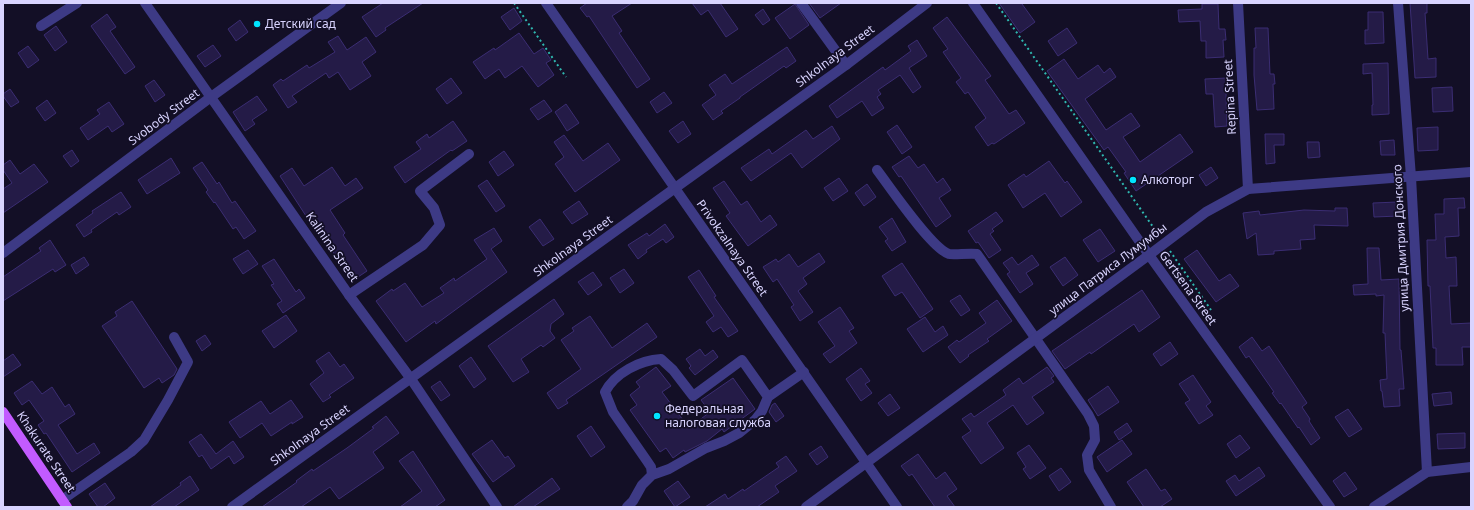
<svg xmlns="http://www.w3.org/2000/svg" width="1474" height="510" viewBox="0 0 1474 510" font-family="'Noto Sans',sans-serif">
<rect width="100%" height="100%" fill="#130f26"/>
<!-- building -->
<g fill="#241b47" stroke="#3b2d73">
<path d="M383 3H423L385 28 386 30 376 37 362 17Z"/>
<path d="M587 3H632L612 16 622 31 619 33 650 79 637 88 589 16 587 17 580 8Z"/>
<path d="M692 3H720L738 29 726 37 708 10 701 15Z"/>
<path d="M809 3H841L820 18Z"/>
<path d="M999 3H1024L1022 4 1035 22 1020 33Z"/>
<path d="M1410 3H1427V13H1425L1428 59 1436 58V77L1415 78Z"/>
<path d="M795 4 809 25 790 39 775 18Z"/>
<path d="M1202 4H1218L1219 29H1225L1226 40H1223L1224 57 1206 58V41H1201L1200 21 1179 22 1178 10 1202 9Z"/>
<path d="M514 8 522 21 510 30 501 17Z"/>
<path d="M763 9 770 20 763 25 755 15Z"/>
<path d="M1368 12H1383L1384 43 1365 44V30H1368Z"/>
<path d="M107 14 116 27 110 31 135 67 125 74 91 26Z"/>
<path d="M947 17 991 76 985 80 1009 114 1016 110 1025 123 994 144 992 143 988 146 975 127 986 118 968 92 965 94 956 82 961 78 943 52 948 49 933 28Z"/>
<path d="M240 20 248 32 236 41 228 29Z"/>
<path d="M56 26 67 42 55 51 44 35Z"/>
<path d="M1067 28 1077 43 1058 56 1048 41Z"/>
<path d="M1255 28H1268L1270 74H1274L1275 84H1273L1274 109 1257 110 1254 75V48H1256Z"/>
<path d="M519 33 534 54 543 48 551 60 546 63 554 75 538 87 522 66 505 78 499 69 485 79 473 62 494 48 495 50Z"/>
<path d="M338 36 347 50 366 37 376 52 362 62 371 76 350 90 338 72 329 78 326 73 292 96 297 102 288 108 273 85 281 79 283 81 307 65 309 68 335 52 328 42Z"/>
<path d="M917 40 927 56 909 68 921 87 913 93 900 75 878 90 881 94 877 97 884 108 872 116 862 101 837 118 829 106 883 67 885 70 911 51 908 46Z"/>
<path d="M213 45 221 56 205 67 197 56Z"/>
<path d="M28 46 39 60 28 68 18 53Z"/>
<path d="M787 47 796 61 786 68 784 66 740 97V98L721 111 723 113 713 120 702 105 716 95 709 85 725 74 732 84Z"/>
<path d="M1064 59 1078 79 1098 65 1104 73 1110 68 1116 77 1085 99 1106 130 1131 113 1140 126 1123 137 1140 162 1180 134 1193 152 1136 191 1124 173 1126 172 1108 147 1104 150 1047 71Z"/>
<path d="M1388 63 1389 114 1372 115V105H1373L1372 73 1363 74V64Z"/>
<path d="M451 78 462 93 447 104 436 89Z"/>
<path d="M1227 78 1228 93H1226L1227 126 1215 127 1213 94H1206L1205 79Z"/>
<path d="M154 80 165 95 155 102 145 86Z"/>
<path d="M1452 87 1453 111 1433 112 1432 88Z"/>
<path d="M10 89 19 102 11 107 3 96V94Z"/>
<path d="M664 92 672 103 657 113 650 102Z"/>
<path d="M257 96 267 110 252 120 255 124 245 131 233 112Z"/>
<path d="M47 100 56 113 45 121 36 108Z"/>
<path d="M544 100 552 111 538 120 530 109Z"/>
<path d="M109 102 124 124 112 132 108 126 88 140 80 128 100 114 97 110Z"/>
<path d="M566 104 579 123 567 131 555 112Z"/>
<path d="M453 121 467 141 452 151 451 150 405 183 394 167 421 149 416 142 427 134 429 138Z"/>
<path d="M683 121 691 134 678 143 669 131Z"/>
<path d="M897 125 912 147 902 154 887 132Z"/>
<path d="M832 126 840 139 802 168 791 153 751 181 741 168 769 149 772 154 806 130 813 139Z"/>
<path d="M1438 127V150L1418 151 1417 128Z"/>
<path d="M1265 134H1284V145H1274L1275 163 1266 164Z"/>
<path d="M564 135 583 161 608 143 620 160 575 192 555 164 564 157 554 142Z"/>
<path d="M1394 140 1395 155H1381L1380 141Z"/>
<path d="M1307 142H1319L1320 157 1308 158Z"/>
<path d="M72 150 79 161 71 167 63 156Z"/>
<path d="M504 151 514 165 498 176 489 162Z"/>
<path d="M909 156 918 168 924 164 937 183 943 178 951 190 939 198 951 216 936 227 901 176 899 177 892 167Z"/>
<path d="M171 158 180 173 147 194 138 180Z"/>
<path d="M10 160 20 174 34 164 48 182 3 213V189L12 183 3 170V165Z"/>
<path d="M1049 161 1065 183 1067 181 1082 202 1061 217 1045 193 1023 208 1008 185 1024 174 1026 177Z"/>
<path d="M202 162 217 184 219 182 232 203 235 201 256 231 244 239 236 227 233 229 215 202 214 203 206 192 208 190 193 168Z"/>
<path d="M332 167 345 186 356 178 363 188 330 210 345 233 343 235 367 271 355 279 340 256 337 258 311 218 308 219 280 176 292 168 304 186Z"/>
<path d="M1211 167 1218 178 1206 186 1199 175Z"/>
<path d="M839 178 848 191 833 201 824 188Z"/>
<path d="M487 180 505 206 496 212 478 186Z"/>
<path d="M724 181 741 205 747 201 761 222 770 215 777 225 748 246 726 216 730 213 713 188Z"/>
<path d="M867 184 876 197 864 206 855 193Z"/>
<path d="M121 192 131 207 119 215 117 212 91 230 92 232 84 237 76 225 93 213 92 211Z"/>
<path d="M1464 198 1465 208H1458L1459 236 1445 237 1446 258 1456 257 1457 286H1449L1451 324 1471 323V347H1462L1463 365H1436V348H1433L1430 286H1428L1427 240H1436L1435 214H1444V199Z"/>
<path d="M579 201 588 214 572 224 563 212Z"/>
<path d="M1398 202 1399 216 1374 217 1373 203Z"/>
<path d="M1335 208H1347L1348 226 1314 225 1315 239 1300 240 1301 249 1274 251V254L1258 255 1256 233 1247 239 1243 213 1259 211 1260 215 1304 210 1335 211Z"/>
<path d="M996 212 1003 221 992 229 994 231 990 234 1001 250 989 258 978 242 976 243 968 231Z"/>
<path d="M892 218 906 242 892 251 885 241 888 239 879 227Z"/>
<path d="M540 219 554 239 543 246 529 227Z"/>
<path d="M665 224 674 237 666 243 663 239 646 250 647 252 638 259 628 245 647 233 649 236Z"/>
<path d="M494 228 502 241 491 249 507 272 436 324 435 321 406 342 376 301 392 289 393 291 405 283 422 307 444 293 440 288 454 278 455 281 487 259 474 240Z"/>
<path d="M1100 229 1115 251 1098 262 1083 240Z"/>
<path d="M50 240 66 265 55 272 53 269 3 301V277L41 251 39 248Z"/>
<path d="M1367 248H1379L1381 280 1399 279 1400 350H1401L1404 389H1399L1400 406 1384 407 1382 391H1381L1380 380 1387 379 1385 333H1383L1384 295 1376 296V294L1354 295 1353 285 1368 284Z"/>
<path d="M248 250 258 264 243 274 233 259Z"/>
<path d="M1197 250 1219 281 1230 274 1239 286 1216 302 1184 259Z"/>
<path d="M819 253 825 262 803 278 807 284 798 291 813 312 800 321 791 307 794 305 777 279 773 282 763 267 776 259 778 262 789 254 798 267Z"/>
<path d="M1032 255 1039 265 1026 273 1033 284 1020 293 1007 274 1010 272 1003 263 1012 257 1018 265Z"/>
<path d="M84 257 89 265 76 274 71 265Z"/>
<path d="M1065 257 1078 275 1063 286 1050 267Z"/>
<path d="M274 259 296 292 299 289 305 298 283 313 277 304 282 301 271 285 274 284 262 266Z"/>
<path d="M902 263 933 309 920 318 902 292 895 296 882 276Z"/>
<path d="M624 269 634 283 620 293 610 278Z"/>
<path d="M699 270 716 296 714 297 738 331 728 337 721 327 713 332 706 322 714 316 688 277Z"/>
<path d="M593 272 602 285 588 295 578 282Z"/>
<path d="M1142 290 1160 317 1139 332 1134 324 1091 354 1090 352 1065 369 1052 351Z"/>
<path d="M960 295 970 310 961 316 950 301Z"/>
<path d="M554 299 564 314 551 324 550 331 555 338 543 347 541 345 521 359 529 372 513 382 488 346Z"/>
<path d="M997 300 1012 321 987 339 989 341 968 355 969 356 960 363 948 347 957 340 959 342 986 323 979 313Z"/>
<path d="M132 301 177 369 174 375 162 383 159 378 144 388 102 326 117 316 115 312Z"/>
<path d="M840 307 854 328 849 331 857 343 830 363 823 354 835 346 818 322Z"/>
<path d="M286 315 297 331 274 348 262 331Z"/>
<path d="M590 316 612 348 647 323 657 337 566 400 568 403 558 409 547 393 581 369 561 340 574 331 572 328Z"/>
<path d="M925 317 935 332 943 326 948 335 923 352 907 329Z"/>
<path d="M205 335 211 344 202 351 196 341Z"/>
<path d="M1252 337 1262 351 1269 346 1307 403 1302 407 1310 419 1309 421 1320 438 1311 445 1299 427 1298 428 1281 403 1280 404 1272 393 1274 392 1249 356 1246 358 1239 347Z"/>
<path d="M1170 342 1178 354 1161 366 1153 354Z"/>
<path d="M700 349 705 356 713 350 718 357 695 375 689 368 691 366 686 359Z"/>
<path d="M329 352 340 367 344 364 354 378 329 395 331 397 323 402 310 384 324 373 316 361Z"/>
<path d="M13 354 21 365 3 377V361Z"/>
<path d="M471 357 486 379 474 388 459 366Z"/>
<path d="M656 367 671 386 662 392 689 428 710 412 701 400 733 378 755 409 724 432 722 429 707 441 685 452 684 450 673 458 666 448 660 452 630 410 637 405 630 395 640 387 636 382Z"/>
<path d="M1047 367 1054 376 1051 378 1054 382 1032 397 1044 413 1027 425 1013 405 987 423 1004 448 981 464 962 437 971 431 962 419 971 413 974 417 1006 395 1003 390 1019 378 1023 384Z"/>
<path d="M861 368 870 381 865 384 872 393 861 401 846 379Z"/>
<path d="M1193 375 1211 402 1206 406 1213 415 1199 424 1185 403 1190 400 1179 384Z"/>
<path d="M32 381 42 394 52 387 65 407 69 404 75 414 58 425 77 454 94 443 100 453 72 472 46 433 44 434 38 425 44 421 29 400 22 405 14 393Z"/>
<path d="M440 381 450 395 441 401 431 387Z"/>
<path d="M1108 386 1119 402 1098 416 1088 400Z"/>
<path d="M1451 392 1452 404 1434 406 1432 394Z"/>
<path d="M890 394 900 408 888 416 878 403Z"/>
<path d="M291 400 303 417 292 424V422L271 436 262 423 240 438 229 422 261 401 270 414Z"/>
<path d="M775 403 784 416 776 422 769 412 772 405Z"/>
<path d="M1348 409 1362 429 1349 437 1335 417Z"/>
<path d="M386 416 399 433 373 452 384 468 339 499 330 487 301 507H262L297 482 296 481 312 469 313 471 347 448 374 428 372 427Z"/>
<path d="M1127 423 1132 431 1119 440 1114 432Z"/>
<path d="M591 426 605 447 591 457 577 436Z"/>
<path d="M1465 433V448L1438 449 1437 434Z"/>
<path d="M201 434 216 454 233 441 244 457 234 464 229 456 211 469 202 455 199 457 189 442Z"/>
<path d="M1240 435 1250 448 1236 458 1227 444Z"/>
<path d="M492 440 505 458 508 456 515 466 493 482 472 454Z"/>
<path d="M1122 440 1132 454 1107 472 1097 457Z"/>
<path d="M1029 445 1046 468 1030 479 1023 469 1026 467 1017 453Z"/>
<path d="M821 446 828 457 817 465 809 454Z"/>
<path d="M413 451 445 500 435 507H400L422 491 399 461Z"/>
<path d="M918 454 936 479 945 472 957 489 947 496 955 507H935L912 474 909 476 901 466Z"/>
<path d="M786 456 797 471 775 486 779 492 757 507H705L725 494 728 499 743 489 744 491 779 467 776 463Z"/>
<path d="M1259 467 1265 476 1236 496 1226 481 1235 475 1239 481Z"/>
<path d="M1061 468 1071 482 1059 491 1049 476Z"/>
<path d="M1146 469 1161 491 1165 489 1172 499 1160 507H1144L1127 482Z"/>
<path d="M1345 472 1357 489 1344 497 1333 481Z"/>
<path d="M190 476 199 490 174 507H150L181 485 180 483Z"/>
<path d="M552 478 560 489 533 507H513Z"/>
<path d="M678 481 690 497 675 507 664 491Z"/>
<path d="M105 483 115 498 103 507H98L89 494Z"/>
</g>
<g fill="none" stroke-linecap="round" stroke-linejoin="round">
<!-- path -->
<g stroke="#2fb8b0" stroke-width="2" stroke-dasharray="2 3" stroke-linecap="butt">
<path d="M514 3 566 77"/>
<path d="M996 3 1158 234"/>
<path d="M1170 251 1211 310"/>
</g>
<!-- minor -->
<g stroke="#3d3a85" stroke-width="10">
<path d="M145 3 349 295 411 379 497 507"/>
<path d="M546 3 897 507"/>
<path d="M801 3 846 65"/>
<path d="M973 3 1149 255 1330 507"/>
<path d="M1238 3 1248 189"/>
<path d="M1398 3 1411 177 1427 472"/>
<path d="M41 26 77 3"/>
<path d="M877 170C890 187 931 248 949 254 952 255 971 253 977 254L1088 414 1094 426 1095 440 1087 455 1089 470 1111 507"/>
<path d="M3 253 211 97 341 3"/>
<path d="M349 295 423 245 440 225 434 208 420 191 469 154"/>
<path d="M768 397 804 372"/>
<path d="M62 500 131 452 144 440 168 400 188 362 174 337"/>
<path d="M232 507 846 65 927 3"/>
<path d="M627 507 633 501 642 485 652 475 669 469 706 448 724 441 739 433 755 420 762 411 768 397 742 360 693 396 673 370 661 359C640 360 615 373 605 392L613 412 647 461 651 467 652 475"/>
<path d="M806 507 1149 255 1206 212 1248 189 1471 172"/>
<path d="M1374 507 1427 472 1471 467"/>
</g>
<!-- major -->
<path stroke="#c25bff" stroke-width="10" d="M3 412 67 507"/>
</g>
<!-- markers -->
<g fill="#00e5ff" stroke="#130f26" stroke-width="1.5">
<circle cx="257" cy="24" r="4"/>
<circle cx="1133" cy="180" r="4"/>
<circle cx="657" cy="416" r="4"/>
</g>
<g text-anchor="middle" stroke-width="3.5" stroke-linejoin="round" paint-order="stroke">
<!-- poi labels -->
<g font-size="12" fill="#d9d4ff" stroke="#130f26" text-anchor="start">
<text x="265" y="28">Детский сад</text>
<text x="1141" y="184">Алкоторг</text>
<text x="665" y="413">Федеральная<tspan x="665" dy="14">налоговая служба</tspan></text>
</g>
<!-- street labels -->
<g font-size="12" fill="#d9d4ff" stroke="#130f26">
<text transform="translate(835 56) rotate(-37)" y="4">Shkolnaya Street</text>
<text transform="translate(1230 97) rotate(-93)" y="4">Repina Street</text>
<text transform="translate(164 117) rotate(-37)" y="4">Svobody Street</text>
<text transform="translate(1401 238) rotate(-93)" y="4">улица Дмитрия Донского</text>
<text transform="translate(573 246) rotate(-36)" y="4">Shkolnaya Street</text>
<text transform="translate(332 247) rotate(55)" y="4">Kalinina Street</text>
<text transform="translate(732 248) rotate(55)" y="4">Privokzalnaya Street</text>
<text transform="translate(1108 269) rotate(-37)" y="4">улица Патриса Лумумбы</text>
<text transform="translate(1188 288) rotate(54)" y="4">Gertsena Street</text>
<text transform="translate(310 435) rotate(-36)" y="4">Shkolnaya Street</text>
<text transform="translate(46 452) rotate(56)" y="4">Khakurate Street</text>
</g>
</g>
<!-- border -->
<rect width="1474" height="510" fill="none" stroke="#d9d4ff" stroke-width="8"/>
</svg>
